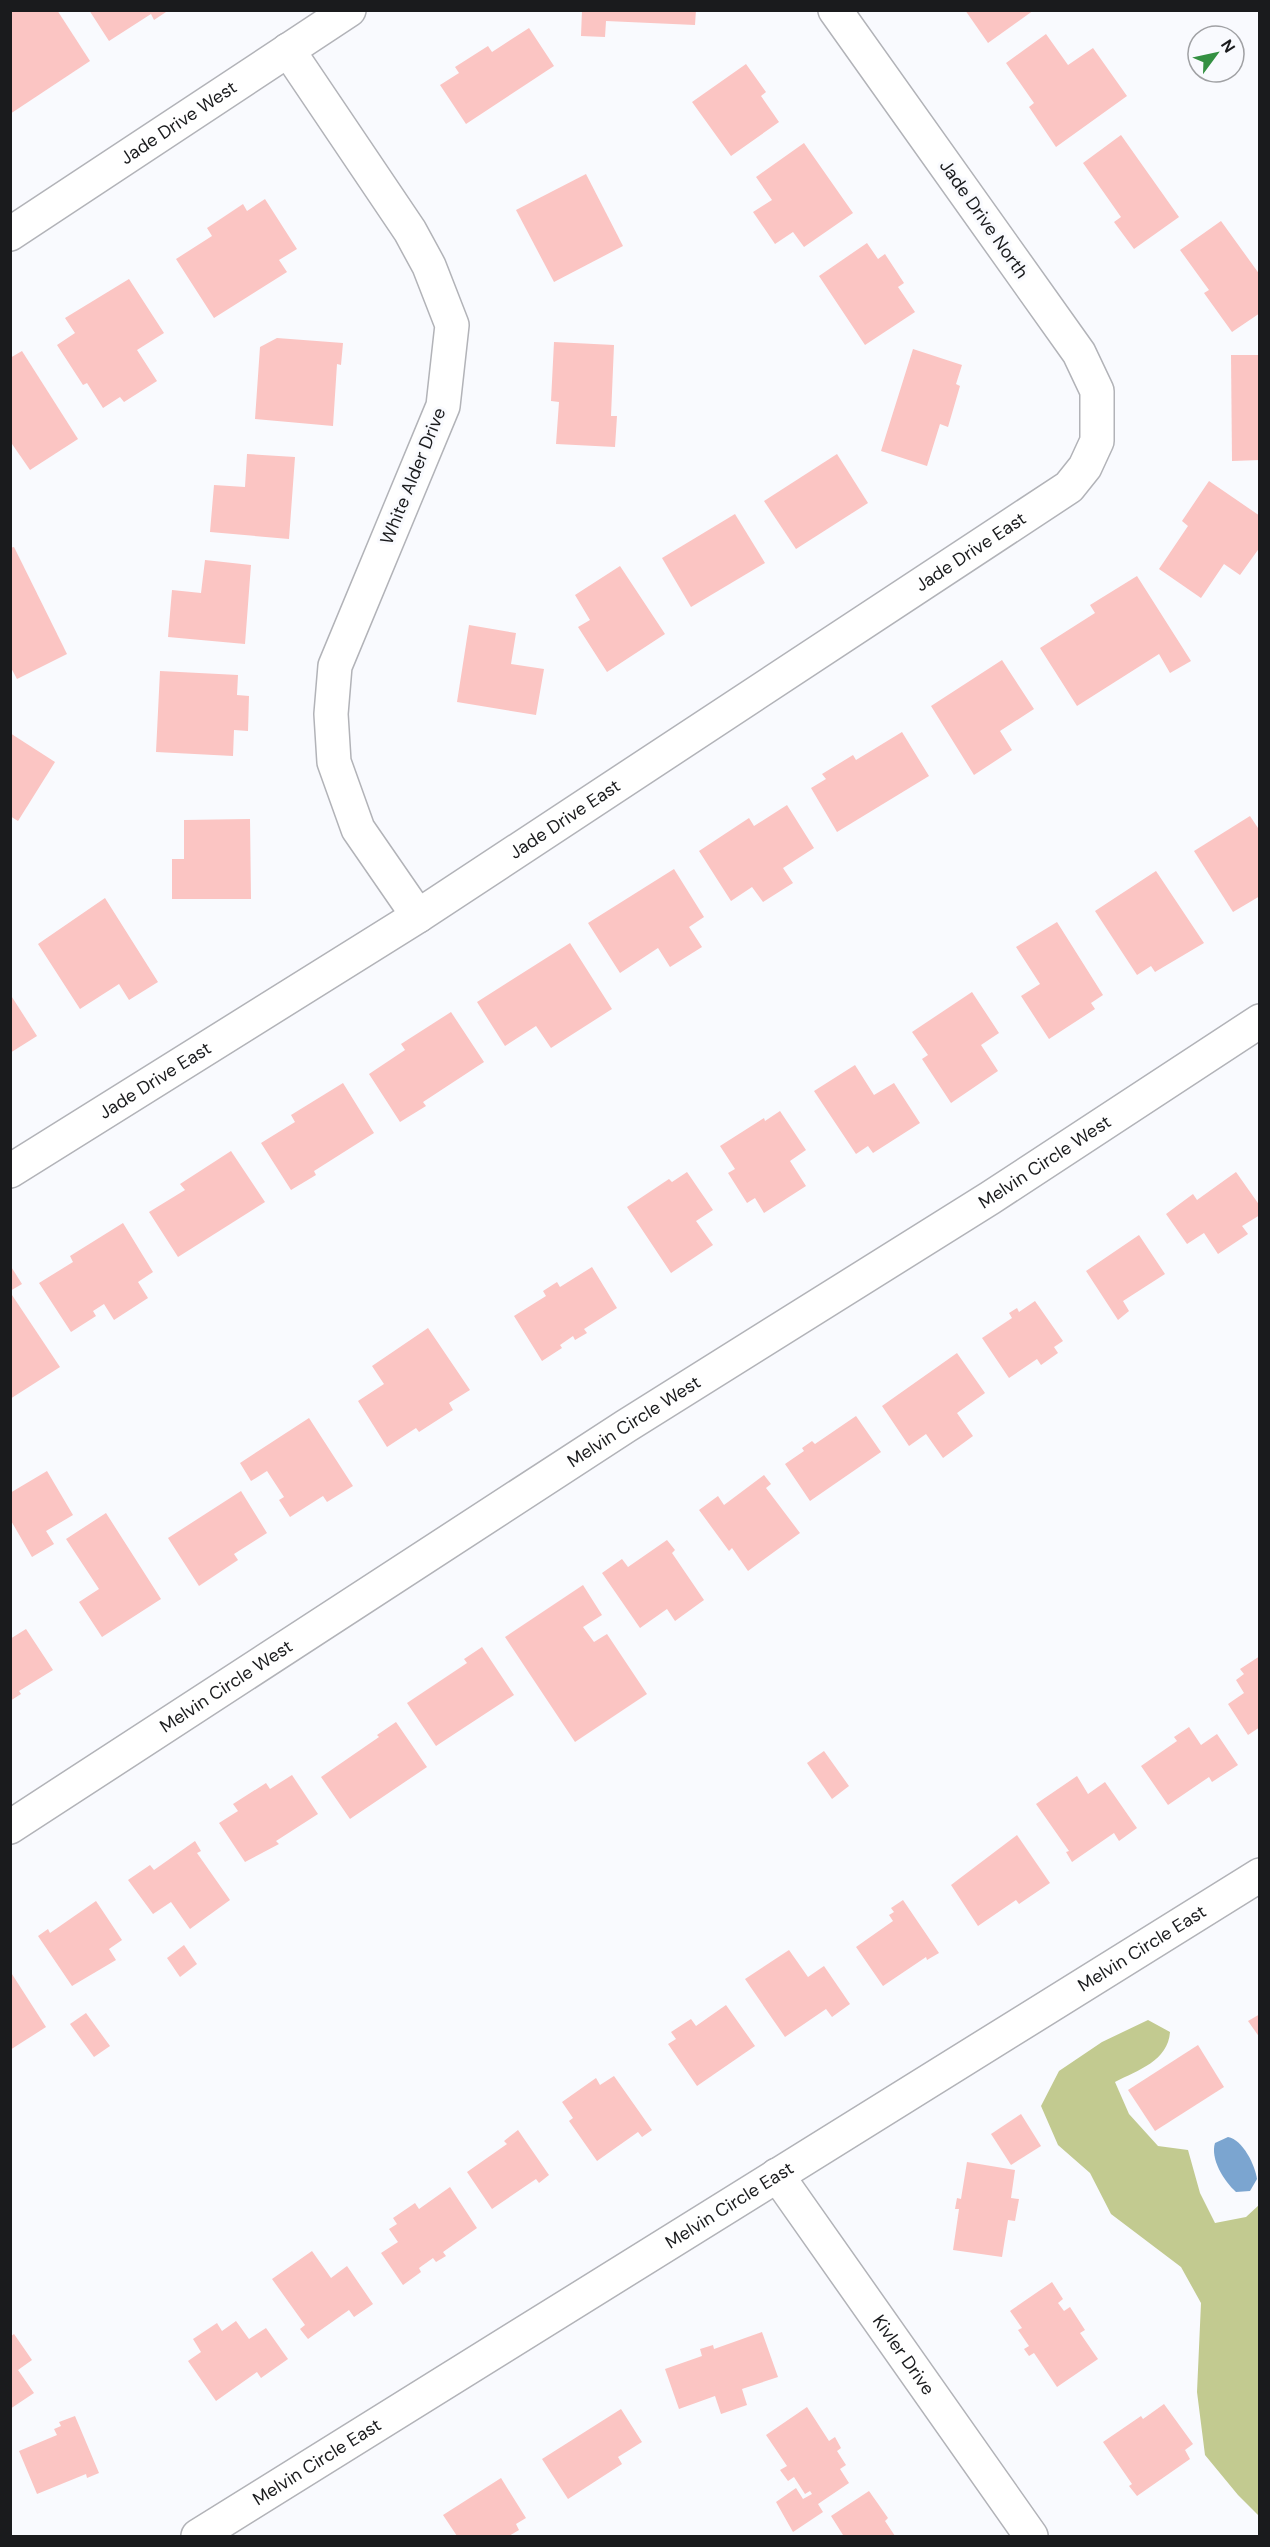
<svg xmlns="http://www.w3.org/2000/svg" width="1270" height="2547" viewBox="0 0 1270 2547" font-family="'DM Sans',sans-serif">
<rect width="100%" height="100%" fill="#f9fafe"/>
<!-- forest -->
<path fill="#c2ca90" d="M1148 2020 1170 2032C1168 2061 1138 2070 1115 2082L1129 2114 1158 2146 1188 2150 1200 2193 1215 2223 1246 2217 1259 2205V2516L1238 2495 1205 2455 1197 2392 1201 2303 1181 2267 1111 2214 1090 2173 1058 2145 1041 2106 1059 2071 1102 2042Z"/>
<!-- water -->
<path fill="#7ba5d0" d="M1228 2137C1243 2140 1255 2165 1257 2179L1250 2191 1236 2192C1224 2181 1210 2159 1215 2143Z"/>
<!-- building -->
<g fill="#fbc5c3">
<path d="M10 10H57L90 61 10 114Z"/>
<path d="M89 10H169L154 20 151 14 109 41Z"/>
<path d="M582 10H696L695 25 606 21 605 37 581 36Z"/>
<path d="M965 10H1034L988 43Z"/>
<path d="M529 28 554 66 466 124 440 85 459 73 455 67 488 46 492 52Z"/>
<path d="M1046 34 1068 65 1093 48 1127 96 1056 147 1029 107 1034 103 1006 63Z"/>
<path d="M746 64 766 92 761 96 779 122 731 156 692 102Z"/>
<path d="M1121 135 1179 217 1134 249 1114 222 1121 217 1083 163Z"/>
<path d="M804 143 853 213 804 247 793 232 775 244 753 212 772 200 756 177Z"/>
<path d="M586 174 623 246 554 282 516 210Z"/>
<path d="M265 199 297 249 279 260 287 272 214 318 176 259 212 236 207 228 243 204 247 211Z"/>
<path d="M1221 221 1260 275V313L1232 332 1204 293 1209 290 1180 250Z"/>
<path d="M867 243 878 259 885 254 904 283 898 287 915 312 865 345 819 276Z"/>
<path d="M129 279 164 333 137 350 157 381 124 402 120 397 103 408 87 383 83 385 57 345 75 333 65 318Z"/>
<path d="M277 338 343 343 341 365 337 364 333 426 255 419 260 347Z"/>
<path d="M554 342 614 345 611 416H617L615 447 556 444 559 402 551 401Z"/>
<path d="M913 349 962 365 956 384 960 386 948 427 940 424 927 466 881 451Z"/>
<path d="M22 351 78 439 30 470 10 441V358Z"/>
<path d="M1231 355H1260V460L1232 461Z"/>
<path d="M247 454 295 457 289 539 210 532 214 485 245 487Z"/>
<path d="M837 454 868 503 796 549 764 501Z"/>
<path d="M1209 481 1260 516V547L1240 575 1224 564 1201 598 1159 569 1188 526 1182 521Z"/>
<path d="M735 514 765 563 691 607 662 558Z"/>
<path d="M14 547 67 654 17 679 10 666V548Z"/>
<path d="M205 560 251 565 245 644 168 637 172 590 201 593Z"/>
<path d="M620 566 665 634 607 672 578 627 590 620 575 595Z"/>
<path d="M1137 576 1191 661 1170 673 1159 654 1077 706 1040 648 1095 613 1090 605Z"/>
<path d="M469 625 516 633 511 664 544 669 536 715 457 702Z"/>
<path d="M1002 660 1034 709 1000 731 1012 750 974 775 931 706Z"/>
<path d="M160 671 238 675 237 695 249 696 248 731 234 730 233 756 156 752Z"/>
<path d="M902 732 929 776 837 832 811 788 826 779 822 774 853 755 856 760Z"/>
<path d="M10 733 55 762 18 821 10 816Z"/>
<path d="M787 805 814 848 783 868 793 883 763 902 752 887 731 901 699 851 749 818 754 826Z"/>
<path d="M1250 816 1260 831V896L1233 912 1194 851Z"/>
<path d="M250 819 251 899H172V859H184V820Z"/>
<path d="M674 869 704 917 689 927 702 947 670 967 658 948 620 973 588 923Z"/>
<path d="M1156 871 1204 943 1155 972 1151 966 1137 975 1095 911Z"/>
<path d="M105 898 158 982 129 1000 119 984 80 1009 38 944Z"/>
<path d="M1057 922 1103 995 1091 1003 1095 1009 1049 1039 1021 996 1040 984 1016 947Z"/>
<path d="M570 943 612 1009 551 1048 536 1026 505 1046 477 1002Z"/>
<path d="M972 992 999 1033 981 1045 998 1071 951 1103 922 1059 928 1055 912 1032Z"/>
<path d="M10 994 37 1036 10 1053Z"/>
<path d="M451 1012 484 1062 423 1102 426 1106 400 1122 369 1074 405 1050 401 1044Z"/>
<path d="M855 1065 874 1095 894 1083 920 1123 873 1153 868 1146 856 1154 814 1091Z"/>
<path d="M343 1083 374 1133 314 1171 316 1175 291 1190 261 1143 295 1122 291 1115Z"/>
<path d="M780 1111 806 1150 790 1161 806 1186 764 1213 755 1198 747 1203 728 1173 735 1169 720 1146 764 1118 765 1121Z"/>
<path d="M231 1151 265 1202 178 1257 149 1212 185 1190 180 1184Z"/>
<path d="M687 1172 713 1210 696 1221 713 1245 671 1273 627 1207 669 1179 672 1182Z"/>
<path d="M1236 1172 1260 1206V1215L1242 1226 1248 1234 1218 1254 1204 1233 1187 1244 1166 1214 1193 1194 1197 1200Z"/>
<path d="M123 1223 153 1272 138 1282 148 1298 114 1320 104 1304 93 1311 96 1316 71 1332 39 1283 73 1262 70 1256Z"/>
<path d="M1139 1235 1165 1274 1123 1301 1129 1311 1118 1320 1086 1271Z"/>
<path d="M10 1265 22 1284 10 1291Z"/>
<path d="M592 1267 617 1308 584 1329 587 1333 575 1340 573 1336 560 1345 562 1348 542 1361 514 1316 546 1296 543 1291 557 1282 560 1287Z"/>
<path d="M10 1292 60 1367 10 1399Z"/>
<path d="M1035 1301 1063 1341 1054 1347 1058 1353 1041 1365 1037 1359 1009 1378 982 1338 1012 1318 1009 1313 1017 1308 1019 1312Z"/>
<path d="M428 1328 470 1390 449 1403 453 1410 419 1432 416 1428 387 1447 358 1401 384 1384 372 1366Z"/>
<path d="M957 1353 985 1393 957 1413 973 1436 943 1458 926 1434 909 1446 882 1406Z"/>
<path d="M856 1416 881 1452 810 1501 785 1464 804 1451 802 1448 812 1441 815 1444Z"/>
<path d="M309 1418 353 1486 327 1502 323 1496 290 1517 279 1500 284 1497 267 1471 251 1481 240 1463Z"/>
<path d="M47 1471 73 1515 46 1531 54 1544 32 1557 10 1519V1493Z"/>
<path d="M764 1475 771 1484 766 1488 800 1533 748 1571 732 1548 729 1551 699 1510 718 1496 724 1505Z"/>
<path d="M241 1491 267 1533 234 1554 238 1560 199 1586 168 1538Z"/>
<path d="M106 1513 161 1599 102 1637 79 1602 99 1589 66 1539Z"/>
<path d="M667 1540 675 1550 672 1553 704 1600 675 1621 667 1609 640 1628 602 1573 622 1559 628 1567Z"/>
<path d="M583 1585 602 1615 583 1627 594 1642 607 1634 647 1694 575 1742 505 1637Z"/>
<path d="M26 1629 53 1670 19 1691 21 1694 10 1701V1639Z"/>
<path d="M482 1647 514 1695 436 1746 407 1703 467 1663 464 1659Z"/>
<path d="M1260 1656V1727L1248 1735 1228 1704 1244 1693 1236 1680 1244 1674 1240 1669Z"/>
<path d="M396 1722 427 1767 350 1819 321 1777 379 1737 377 1735Z"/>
<path d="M1189 1727 1201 1745 1217 1734 1238 1765 1212 1782 1209 1777 1168 1805 1141 1766 1177 1741 1174 1737Z"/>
<path d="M824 1751 849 1786 832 1799 807 1763Z"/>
<path d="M292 1775 318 1814 276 1841 279 1844 245 1862 219 1823 238 1811 233 1804 266 1783 270 1789Z"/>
<path d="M1077 1776 1088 1794 1105 1782 1137 1828 1119 1841 1114 1833 1072 1862 1066 1852 1069 1851 1036 1804Z"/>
<path d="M1017 1835 1050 1883 1019 1904 1016 1900 978 1926 951 1885Z"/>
<path d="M195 1841 201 1851 197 1853 230 1900 190 1929 171 1902 153 1914 128 1880 150 1865 154 1870Z"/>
<path d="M903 1900 939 1953 927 1960 926 1957 883 1986 856 1947 893 1921 889 1915 894 1912 891 1908Z"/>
<path d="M96 1901 122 1940 109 1949 116 1960 72 1986 38 1936 48 1929 50 1933Z"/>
<path d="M184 1945 197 1964 180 1977 167 1958Z"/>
<path d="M789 1950 808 1977 824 1966 850 2004 832 2017 826 2009 785 2037 745 1979Z"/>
<path d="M10 1971 46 2027 10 2050Z"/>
<path d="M726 2005 755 2046 697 2086 668 2044 676 2039 671 2032 691 2019 696 2026Z"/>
<path d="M86 2013 110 2046 94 2057 70 2024Z"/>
<path d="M1260 2014V2038L1248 2021Z"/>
<path d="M1198 2045 1224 2087 1155 2131 1128 2090Z"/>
<path d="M614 2076 652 2130 642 2137 638 2132 597 2161 569 2121 573 2118 562 2102 596 2078 600 2085Z"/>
<path d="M1021 2114 1041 2146 1011 2165 991 2134Z"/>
<path d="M518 2130 549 2175 539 2183 536 2179 492 2209 467 2172 507 2144 504 2141Z"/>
<path d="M967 2162 1015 2170 1011 2198 1019 2199 1015 2221 1008 2220 1002 2257 953 2250 959 2209H955L957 2198 961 2199Z"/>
<path d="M450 2187 477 2228 443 2252 446 2256 436 2262 433 2258 419 2268 421 2272 403 2285 381 2253 398 2242 389 2229 397 2224 393 2218 415 2203 419 2209Z"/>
<path d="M312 2251 331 2278 347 2266 373 2304 354 2317 349 2310 308 2339 300 2329 305 2325 272 2279Z"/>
<path d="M1052 2282 1063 2299 1058 2303 1064 2311 1070 2307 1085 2330 1080 2333 1098 2359 1057 2387 1034 2353 1029 2356 1024 2349 1029 2346 1018 2330 1022 2328 1010 2311Z"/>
<path d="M236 2321 249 2339 266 2328 288 2359 261 2378 257 2372 216 2401 188 2361 201 2352 193 2339 217 2323 222 2331Z"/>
<path d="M762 2332 778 2377 742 2389 747 2405 721 2414 715 2396 679 2409 665 2369 702 2356 700 2349 713 2345 714 2349Z"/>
<path d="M14 2334 32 2360 18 2370 34 2393 10 2409V2337Z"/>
<path d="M1164 2404 1193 2444 1185 2450 1190 2459 1137 2496 1129 2486 1132 2484 1103 2442 1141 2416 1143 2419Z"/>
<path d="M807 2407 829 2441 835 2437 841 2448 837 2451 846 2465 840 2469 849 2483 818 2504 823 2512 793 2532 776 2502 796 2488 803 2499 812 2494 810 2491 805 2494 794 2477 788 2481 780 2470 787 2466 766 2435Z"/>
<path d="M621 2409 642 2442 618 2457 622 2464 568 2499 542 2459Z"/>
<path d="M75 2416 99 2473 87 2478 86 2474 37 2494 19 2451 57 2435 54 2429 61 2426 59 2422Z"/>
<path d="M501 2478 526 2518 516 2524 519 2530 509 2536H457L443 2515Z"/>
<path d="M869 2491 888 2518 885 2521 895 2536H840L843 2535 831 2516Z"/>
</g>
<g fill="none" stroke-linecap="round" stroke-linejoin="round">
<!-- street casing -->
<g stroke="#b2b3b8" stroke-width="36">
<g id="street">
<path d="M288 50 410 231 429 266 452 325 443 406 335 666 331 714 334 762 358 829 418 916"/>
<path id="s1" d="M10 234 349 10"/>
<path id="s2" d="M10 1171 418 916 1069 487 1085 467 1097 441V391L1079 353 835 10"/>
<path id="s3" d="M10 1827 626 1426 990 1198 1260 1021"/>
<path id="s4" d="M777 2175 1031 2536"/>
<path id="s5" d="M198 2536 1260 1875"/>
</g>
</g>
<!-- street -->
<use href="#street" stroke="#fff" stroke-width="33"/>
</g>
<g text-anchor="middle" stroke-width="6" stroke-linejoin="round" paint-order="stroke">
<!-- street labels -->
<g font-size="18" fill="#1a1b1d" stroke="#f9fafe">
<text dy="6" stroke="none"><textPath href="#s1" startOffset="202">Jade Drive West</textPath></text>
<text transform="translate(984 219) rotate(55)" y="6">Jade Drive North</text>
<text transform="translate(413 476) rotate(-68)" y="6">White Alder Drive</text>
<text dy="6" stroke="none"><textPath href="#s2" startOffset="1143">Jade Drive East</textPath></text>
<text dy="6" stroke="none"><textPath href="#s2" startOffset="657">Jade Drive East</textPath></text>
<text dy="6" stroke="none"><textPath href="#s2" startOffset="171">Jade Drive East</textPath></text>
<text dy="6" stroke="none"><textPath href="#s3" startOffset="1230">Melvin Circle West</textPath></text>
<text dy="6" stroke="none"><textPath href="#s3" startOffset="744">Melvin Circle West</textPath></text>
<text dy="6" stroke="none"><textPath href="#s3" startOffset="258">Melvin Circle West</textPath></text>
<text dy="6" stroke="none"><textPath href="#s5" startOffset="1112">Melvin Circle East</textPath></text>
<text dy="6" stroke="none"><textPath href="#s5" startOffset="626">Melvin Circle East</textPath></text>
<text dy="6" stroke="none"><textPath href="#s4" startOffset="220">Kivler Drive</textPath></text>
<text dy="6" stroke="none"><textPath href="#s5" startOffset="140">Melvin Circle East</textPath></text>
</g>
</g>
<!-- border -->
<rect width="1270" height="2547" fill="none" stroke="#1a1b1d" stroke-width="24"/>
<!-- north arrow -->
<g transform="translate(1216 54) rotate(57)"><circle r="28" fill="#f9fafe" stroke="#a0a1a4" stroke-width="1.5"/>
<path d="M0-4.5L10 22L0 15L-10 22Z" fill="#349042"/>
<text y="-9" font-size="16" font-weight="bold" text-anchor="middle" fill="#1a1b1d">N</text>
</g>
</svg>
